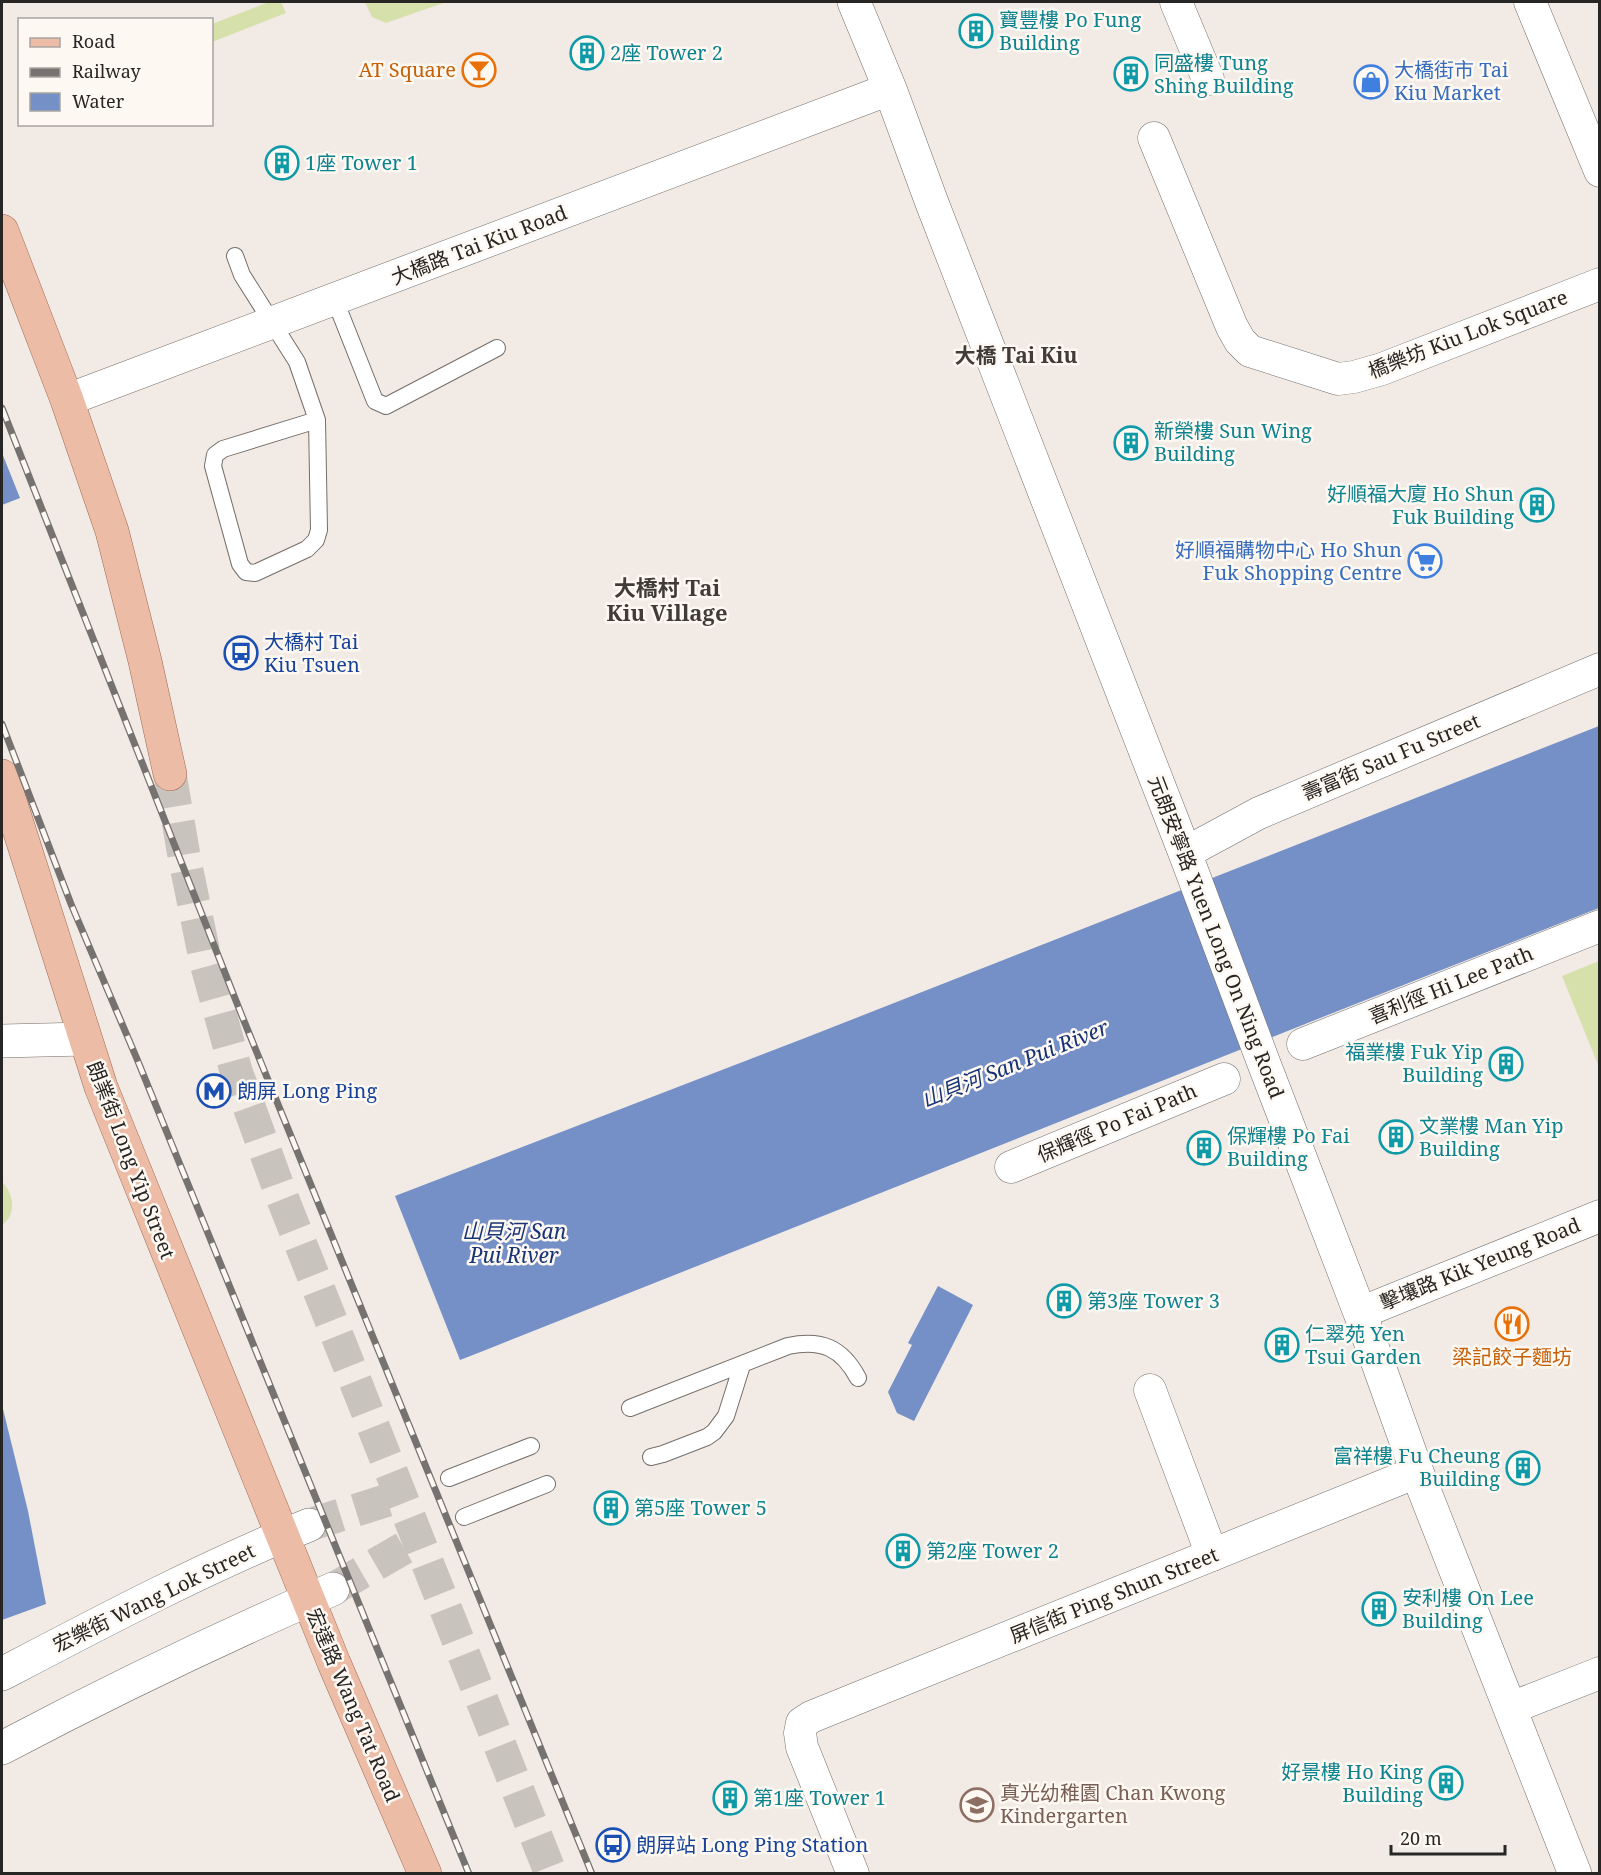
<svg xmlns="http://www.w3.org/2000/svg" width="1601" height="1875" viewBox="0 0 1601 1875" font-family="'Noto Serif','Noto Sans TC',serif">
<rect width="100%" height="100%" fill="#f1eae5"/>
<!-- green -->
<g fill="#d6e0aa">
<path d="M269 2H281L286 13 212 42V24Z"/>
<path d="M365 2H446L386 23 372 17Z"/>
<path d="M1599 961V1067L1562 976Z"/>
<path d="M2 1182C14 1194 17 1214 2 1225Z"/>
</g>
<!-- water -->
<g fill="#7490c7">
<path d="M2 453 20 498 2 505Z"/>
<path d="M1599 726V908C1219 1057 840 1210 460 1360L395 1196 805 1038Z"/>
<path d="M938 1286 973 1305 914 1421 897 1413 888 1392 912 1345 908 1343Z"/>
<path d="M2 1405 28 1511 46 1604 2 1620Z"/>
</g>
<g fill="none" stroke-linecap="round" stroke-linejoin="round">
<!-- secondary-tunnel -->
<g stroke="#c9c3be" stroke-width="33" stroke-dasharray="33 16" stroke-linecap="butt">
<path d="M309 1525 401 1496"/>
<path d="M333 1589 418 1540"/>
</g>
<!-- primary-tunnel -->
<path stroke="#c9c3be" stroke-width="33" stroke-dasharray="33 16" stroke-linecap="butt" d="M170 774 184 856 206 963 236 1071 280 1192 551 1874"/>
<!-- lane casing -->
<g stroke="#746e69" stroke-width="18">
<g id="lane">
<path d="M235 256 242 275 297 362 317 420 319 530 316 540 307 549 255 573 246 572 240 564 213 466 215 455 223 449 317 420"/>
<path d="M335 300 375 401 386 406 497 348"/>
<path d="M630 1408 788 1346C822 1339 842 1348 858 1378"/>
<path d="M651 1457 663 1454 707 1437 714 1432 726 1416 742 1365"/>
<path d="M449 1478 531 1446"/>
<path d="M464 1517 547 1484"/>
</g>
</g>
<!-- street casing -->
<g stroke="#746e69" stroke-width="33">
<g id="street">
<path d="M1176 2 1208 79"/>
<path d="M1530 2 1600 171"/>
<path d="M1154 138 1232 327 1240 341 1250 351 1338 379 1354 377 1382 369 1600 284"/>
<path d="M67 400 890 89"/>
<path d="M1185 853 1259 813 1600 669"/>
<path d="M1303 1044 1600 926"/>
<path d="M1011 1167 1224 1079"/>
<path d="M1360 1313 1600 1216"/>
<path d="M1150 1390 1212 1555"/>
<path d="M1511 1708 1600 1673"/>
<path d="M853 1874 802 1747 800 1733 802 1723 811 1717 1417 1472"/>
</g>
</g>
<!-- secondary casing -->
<g stroke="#746e69" stroke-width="34">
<g id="secondary">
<path d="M854 2 890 89 932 203 1185 853 1263 1061 1360 1313 1417 1472 1575 1874"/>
<path d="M2 1041 85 1039"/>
<path d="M2 1674C101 1622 205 1567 309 1525"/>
<path d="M2 1748C110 1691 220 1638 333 1589"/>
</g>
</g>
<!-- primary casing -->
<g stroke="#a06a52" stroke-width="34">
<g id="primary">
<path d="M2 231 67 400 112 531 145 661 170 774"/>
<path d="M2 776 101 1087 334 1663 425 1874"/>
</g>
</g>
<!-- lane -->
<use href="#lane" stroke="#fff" stroke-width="16"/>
<!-- street -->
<use href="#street" stroke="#fff" stroke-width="32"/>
<!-- secondary -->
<use href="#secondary" stroke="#fff" stroke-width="33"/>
<!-- primary -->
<use href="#primary" stroke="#edbca6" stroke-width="33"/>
<!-- rail casing -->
<g stroke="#76726f" stroke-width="7">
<g id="rail">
<path d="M2 408 242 1016 592 1874"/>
<path d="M2 724 71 904 137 1059 469 1874"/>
</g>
</g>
<!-- rail -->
<use href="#rail" stroke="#fef8f2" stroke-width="4.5" stroke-dasharray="14" stroke-linecap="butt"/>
</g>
<!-- icons -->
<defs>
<g id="building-ring" transform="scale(1.725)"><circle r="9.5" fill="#fef8f2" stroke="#0f9aa8" stroke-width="1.5"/><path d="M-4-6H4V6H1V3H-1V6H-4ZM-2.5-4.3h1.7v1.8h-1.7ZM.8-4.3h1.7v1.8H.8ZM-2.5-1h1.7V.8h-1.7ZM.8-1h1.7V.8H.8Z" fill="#0f9aa8"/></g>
<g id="bar-ring" transform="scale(1.725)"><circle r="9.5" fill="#fef8f2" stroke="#e8710a" stroke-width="1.5"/><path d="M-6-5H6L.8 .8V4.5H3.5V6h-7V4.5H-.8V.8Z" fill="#e8710a"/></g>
<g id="shop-ring" transform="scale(1.725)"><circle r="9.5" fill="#fef8f2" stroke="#3f7fe0" stroke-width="1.5"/><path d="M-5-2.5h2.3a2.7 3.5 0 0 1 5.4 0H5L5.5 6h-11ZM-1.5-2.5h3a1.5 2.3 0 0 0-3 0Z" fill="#3f7fe0"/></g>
<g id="supermarket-ring" transform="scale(1.725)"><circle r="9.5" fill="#fef8f2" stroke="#3f7fe0" stroke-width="1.5"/><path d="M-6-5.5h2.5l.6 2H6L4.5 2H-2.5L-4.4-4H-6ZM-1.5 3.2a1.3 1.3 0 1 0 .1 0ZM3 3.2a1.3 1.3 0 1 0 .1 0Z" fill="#3f7fe0"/></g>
<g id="bus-ring" transform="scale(1.725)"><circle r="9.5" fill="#fef8f2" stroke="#1a4fb4" stroke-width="1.5"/><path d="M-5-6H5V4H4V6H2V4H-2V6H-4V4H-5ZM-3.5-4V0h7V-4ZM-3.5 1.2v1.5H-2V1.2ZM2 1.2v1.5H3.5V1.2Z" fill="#1a4fb4"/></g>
<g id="metro-ring" transform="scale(1.725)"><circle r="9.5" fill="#fef8f2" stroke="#1a4fb4" stroke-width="1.5"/><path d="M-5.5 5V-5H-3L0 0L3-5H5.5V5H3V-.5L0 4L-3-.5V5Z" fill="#1a4fb4"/></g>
<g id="restaurant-ring" transform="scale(1.725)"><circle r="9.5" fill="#fef8f2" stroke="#e8710a" stroke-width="1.5"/><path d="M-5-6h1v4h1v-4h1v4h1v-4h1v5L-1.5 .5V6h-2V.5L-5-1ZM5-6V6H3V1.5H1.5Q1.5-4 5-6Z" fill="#e8710a"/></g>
<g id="school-ring" transform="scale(1.725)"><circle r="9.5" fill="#fef8f2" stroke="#8d6e63" stroke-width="1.5"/><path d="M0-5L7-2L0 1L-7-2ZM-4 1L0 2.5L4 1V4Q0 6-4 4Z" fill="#8d6e63"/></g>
</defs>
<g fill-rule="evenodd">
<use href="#building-ring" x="976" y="31"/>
<use href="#building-ring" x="587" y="53"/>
<use href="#bar-ring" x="479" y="70"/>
<use href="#building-ring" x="1131" y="74"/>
<use href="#shop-ring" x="1371" y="82"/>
<use href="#building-ring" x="282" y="163"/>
<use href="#building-ring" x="1131" y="443"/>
<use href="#building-ring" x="1537" y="505"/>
<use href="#supermarket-ring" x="1425" y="561"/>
<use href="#bus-ring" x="241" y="653"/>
<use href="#building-ring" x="1506" y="1064"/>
<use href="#metro-ring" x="214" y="1091"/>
<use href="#building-ring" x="1396" y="1137"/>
<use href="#building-ring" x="1204" y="1148"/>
<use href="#building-ring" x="1064" y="1301"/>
<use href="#restaurant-ring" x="1512" y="1324"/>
<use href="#building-ring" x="1282" y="1345"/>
<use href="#building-ring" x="1523" y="1468"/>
<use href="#building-ring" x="611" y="1508"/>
<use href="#building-ring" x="903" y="1551"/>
<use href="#building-ring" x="1379" y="1609"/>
<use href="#building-ring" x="1446" y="1783"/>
<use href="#building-ring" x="730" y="1798"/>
<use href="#school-ring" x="977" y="1805"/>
<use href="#bus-ring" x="613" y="1845"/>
</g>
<g text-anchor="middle" stroke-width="5" stroke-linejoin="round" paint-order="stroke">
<!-- culture labels -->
<g font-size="20" fill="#0d838f" stroke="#fef8f2" text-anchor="start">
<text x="999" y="27">寶豐樓 Po Fung<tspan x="999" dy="23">Building</tspan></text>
<text x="610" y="60">2座 Tower 2</text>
<text x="1154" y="70">同盛樓 Tung<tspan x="1154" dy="23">Shing Building</tspan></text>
<text x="305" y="170">1座 Tower 1</text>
<text x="1154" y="438">新榮樓 Sun Wing<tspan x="1154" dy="23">Building</tspan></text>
<text x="1514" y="501" text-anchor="end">好順福大廈 Ho Shun<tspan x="1514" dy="23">Fuk Building</tspan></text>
<text x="1483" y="1059" text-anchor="end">福業樓 Fuk Yip<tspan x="1483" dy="23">Building</tspan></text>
<text x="1419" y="1133">文業樓 Man Yip<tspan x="1419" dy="23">Building</tspan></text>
<text x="1227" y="1143">保輝樓 Po Fai<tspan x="1227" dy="23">Building</tspan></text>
<text x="1087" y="1308">第3座 Tower 3</text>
<text x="1305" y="1341">仁翠苑 Yen<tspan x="1305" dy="23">Tsui Garden</tspan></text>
<text x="1500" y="1463" text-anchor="end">富祥樓 Fu Cheung<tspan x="1500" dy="23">Building</tspan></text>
<text x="634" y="1515">第5座 Tower 5</text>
<text x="926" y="1558">第2座 Tower 2</text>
<text x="1402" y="1605">安利樓 On Lee<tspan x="1402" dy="23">Building</tspan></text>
<text x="1423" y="1779" text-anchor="end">好景樓 Ho King<tspan x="1423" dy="23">Building</tspan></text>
<text x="753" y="1805">第1座 Tower 1</text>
</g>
<!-- food labels -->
<g font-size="20" fill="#c56008" stroke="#fef8f2" text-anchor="end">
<text x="456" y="77">AT Square</text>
<text x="1512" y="1364" text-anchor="middle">梁記餃子麵坊</text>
</g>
<!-- shop labels -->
<g font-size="20" fill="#366cbe" stroke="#fef8f2" text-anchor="start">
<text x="1394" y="77">大橋街市 Tai<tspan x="1394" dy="23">Kiu Market</tspan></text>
<text x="1402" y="557" text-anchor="end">好順福購物中心 Ho Shun<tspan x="1402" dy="23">Fuk Shopping Centre</tspan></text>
</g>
<!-- street labels -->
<g font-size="20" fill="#282624" stroke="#fef8f2">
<text transform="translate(479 245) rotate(-21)" y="7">大橋路 Tai Kiu Road</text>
<text transform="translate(1468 334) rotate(-21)" y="7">橋樂坊 Kiu Lok Square</text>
<text transform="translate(1391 757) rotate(-23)" y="7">壽富街 Sau Fu Street</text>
<text transform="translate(1216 937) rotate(69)" y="7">元朗安寧路 Yuen Long On Ning Road</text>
<text transform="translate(1451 985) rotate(-22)" y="7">喜利徑 Hi Lee Path</text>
<text transform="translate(1117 1123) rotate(-23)" y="7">保輝徑 Po Fai Path</text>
<text transform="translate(131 1160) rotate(69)" y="7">朗業街 Long Yip Street</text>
<text transform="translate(1480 1264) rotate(-22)" y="7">擊壤路 Kik Yeung Road</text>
<text transform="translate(1114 1595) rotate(-22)" y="7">屏信街 Ping Shun Street</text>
<text transform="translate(154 1598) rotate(-26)" y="7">宏樂街 Wang Lok Street</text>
<text transform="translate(353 1705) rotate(67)" y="7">宏達路 Wang Tat Road</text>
</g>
<!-- transit labels -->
<g font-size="20" fill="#164399" stroke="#fef8f2" text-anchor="start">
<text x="264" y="649">大橋村 Tai<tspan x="264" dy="23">Kiu Tsuen</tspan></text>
<text x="237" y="1098">朗屏 Long Ping</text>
<text x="636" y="1852">朗屏站 Long Ping Station</text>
</g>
<!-- education labels -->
<g font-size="20" fill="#785e54" stroke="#fef8f2" text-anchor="start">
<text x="1000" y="1800">真光幼稚園 Chan Kwong<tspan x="1000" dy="23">Kindergarten</tspan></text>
</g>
<!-- neighbourhood labels -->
<g font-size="21" font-weight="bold" fill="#413c37" stroke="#fef8f2">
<text x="1016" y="363">大橋 Tai Kiu</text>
</g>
<!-- water labels -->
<g font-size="21" font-style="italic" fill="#173477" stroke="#fef8f2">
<text transform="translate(1015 1064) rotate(-22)" y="7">山貝河 San Pui River</text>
<text x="514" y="1239">山貝河 San<tspan x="514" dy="24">Pui River</tspan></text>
</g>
<!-- quarter labels -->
<g font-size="22" font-weight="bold" fill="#413c37" stroke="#fef8f2">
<text x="667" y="596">大橋村 Tai<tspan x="667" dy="25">Kiu Village</tspan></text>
</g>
</g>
<!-- border -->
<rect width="1601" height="1875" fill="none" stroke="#282624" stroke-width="6"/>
<!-- legend -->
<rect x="18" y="18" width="195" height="108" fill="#fef8f2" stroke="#a8a4a0" stroke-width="1.5"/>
<rect x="30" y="38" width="30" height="9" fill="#edbca6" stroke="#a8a4a0" stroke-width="1.5"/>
<text x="72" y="48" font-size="18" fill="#282624">Road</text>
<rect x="30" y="68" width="30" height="9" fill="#76726f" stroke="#a8a4a0" stroke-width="1.5"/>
<text x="72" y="78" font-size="18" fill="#282624">Railway</text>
<rect x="30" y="93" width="30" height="18" fill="#7490c7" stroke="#a8a4a0" stroke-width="1.5"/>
<text x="72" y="108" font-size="18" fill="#282624">Water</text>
<!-- scale -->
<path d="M1391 1845v9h114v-9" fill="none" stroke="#282624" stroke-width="3"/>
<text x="1400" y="1845" font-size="18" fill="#282624" stroke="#fef8f2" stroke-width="4.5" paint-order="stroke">20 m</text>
</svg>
